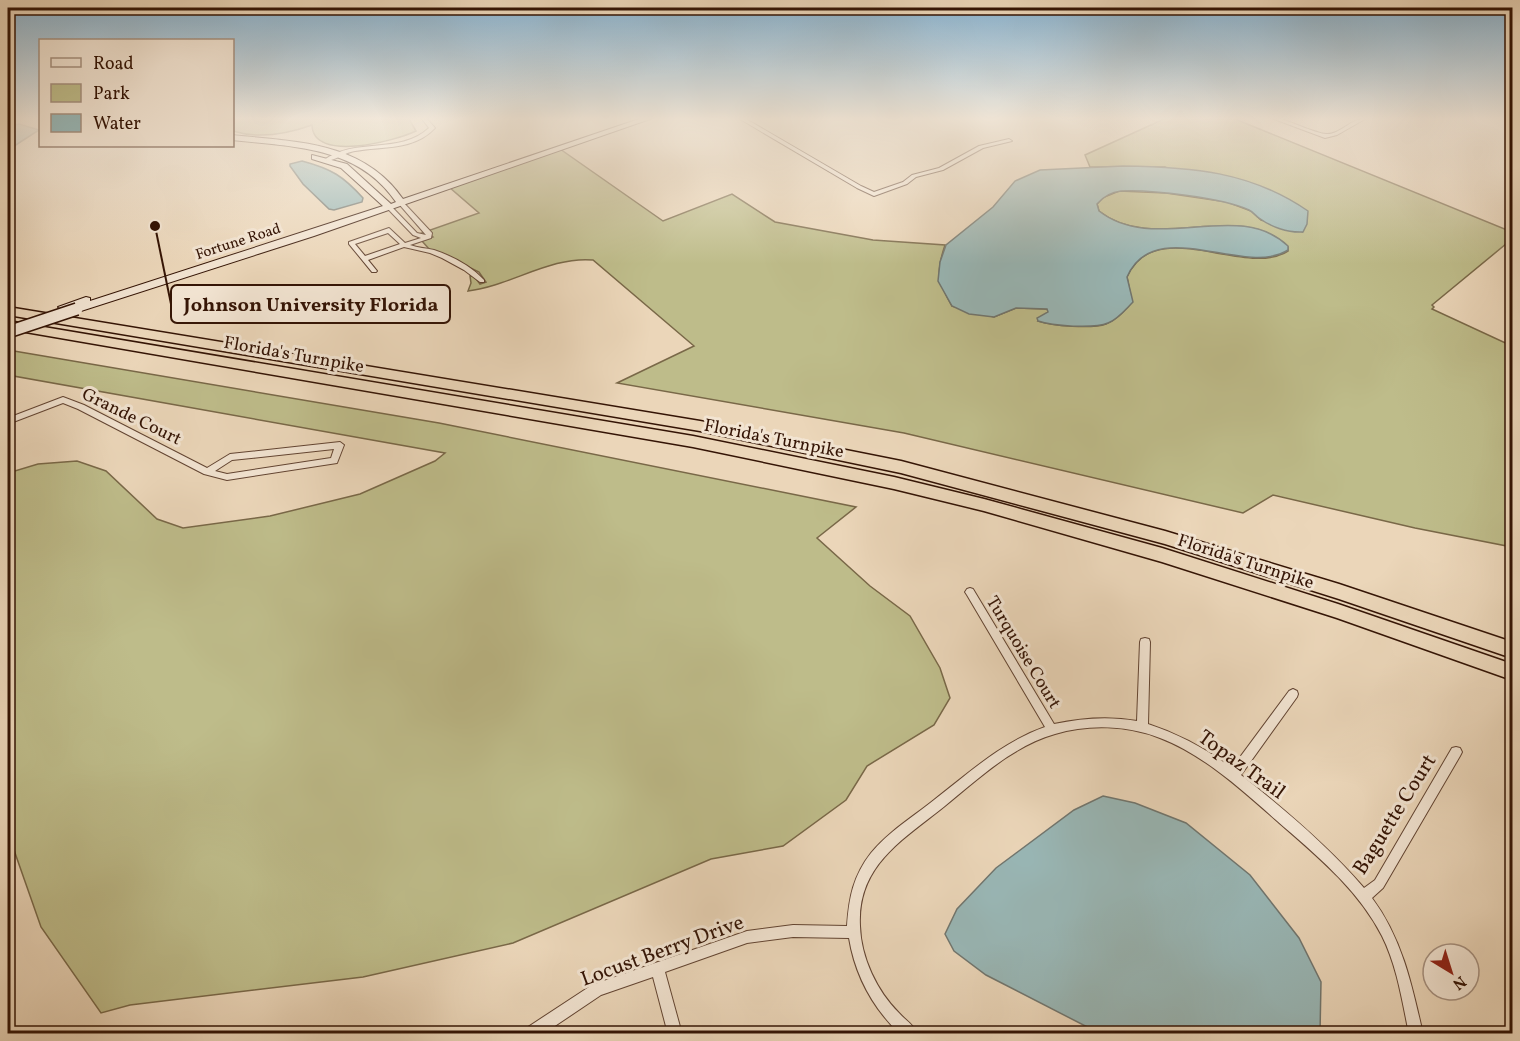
<svg xmlns="http://www.w3.org/2000/svg" width="1520" height="1041" viewBox="0 0 1520 1041" font-family="Vollkorn,serif">
<rect width="100%" height="100%" fill="#ebd6b9"/>
<filter id="stains"><feTurbulence type="fractalNoise" baseFrequency=".00333" numOctaves="4"/><feColorMatrix values="0 0 0 0 .2 0 0 0 0 .09 0 0 0 0 .02 0 0 0 .5 -.17"/></filter>
<radialGradient id="worn" r=".72"><stop offset=".6" stop-color="#630" stop-opacity="0"/><stop offset="1" stop-color="#630" stop-opacity=".3"/></radialGradient>
<!-- green -->
<g fill="#bebc8a" stroke="#796848" stroke-width="1.5">
<path d="M234 119H325L322 121 331 119H409L416 131C395 141 313 163 312 125 287 134 258 139 233 131Z"/>
<path d="M1164 119H1235L1512 232V239L1432 305 1434 307 1432 309 1512 346V547L1415 528 1273 495 1243 513 904 433 617 383 694 346 593 260C551 256 510 286 468 291L471 283 470 276H474L480 284 486 282 479 272 436 251 430 250 422 241 433 237 430 234 419 238 416 235 479 213 449 187 560 149 663 221 732 194 775 222 873 240 945 245C936 272 937 281 952 306L994 317 1016 308 1047 309 1049 312 1038 321C1052 326 1092 329 1106 324 1117 320 1125 310 1132 302L1127 277C1155 213 1245 279 1288 251V247C1239 198 1155 255 1099 211L1097 204 1102 198 1119 191 1166 193 1227 202 1251 211 1261 220 1303 232 1165 167H1090L1085 155Z"/>
<path d="M8 350 439 423 856 507 817 538 870 586 910 616 940 668 950 698 934 725 867 766 846 800 783 846 711 859 513 943 363 977 130 1005 101 1013 41 927 8 833V473L38 464 77 461 106 471 157 519 183 528 270 516 360 494 435 461 445 453 8 375Z"/>
</g>
<!-- water -->
<g fill="#99b7b6" stroke="#71766f" stroke-width="1.5">
<path d="M19 124 39 130 8 150V126Z"/>
<path d="M302 161C332 169 343 176 363 198L362 202 334 210 329 209 303 184 290 166V164Z"/>
<path d="M1123 166C1191 167 1250 171 1308 211L1307 224 1303 232C1288 233 1271 227 1259 218 1256 216 1253 212 1249 210 1224 198 1148 189 1121 191 1112 192 1103 197 1097 204L1099 211C1155 255 1238 198 1288 246V250C1245 278 1155 213 1127 277L1133 302C1125 310 1118 319 1108 323 1094 329 1052 326 1038 321L1037 318 1048 312 1047 309 1016 308 994 317 969 314 952 306 938 281 940 262 946 245 993 207 1015 181 1040 170Z"/>
<path d="M1103 796 1135 803 1186 823 1250 875 1299 938 1321 982 1320 1033H1099L986 975 954 951 945 934 957 909 996 868 1074 810Z"/>
</g>
<g fill="none" stroke-linecap="round" stroke-linejoin="round">
<!-- street casing -->
<g stroke="#624432" stroke-width="2">
<g id="street">
<path d="M422 119H427L435 128C413 151 383 146 355 151 345 152 332 163 324 160 355 137 400 155 429 128Z"/>
<path d="M740 119H746L861 186 874 192 903 182 912 175 939 168 979 146 1009 139 1012 141 983 148 943 170 916 177 907 184 874 196 857 188Z"/>
<path d="M1274 119H1281C1291 122 1318 134 1326 134 1340 135 1351 118 1365 119L1337 135 1325 138Z"/>
<path d="M399 202H403L432 233 431 238 410 245C418 248 426 248 434 250 452 256 471 266 484 280V282H480L464 270 442 258 430 253 404 247 368 260 377 271 376 272H372L349 244V242L389 228 405 243 421 238 413 235 387 208V206H391L417 233 426 235 399 204ZM388 233 400 244 365 256 355 244Z"/>
<path d="M1508 309H1512V314L1508 313Z"/>
<path d="M63 397 84 405 207 468 230 454 340 442 344 445 337 463 227 480 204 474 78 409 63 403 8 424V418ZM334 449 331 458 227 474 215 471 232 460Z"/>
<path d="M970 588 973 589 1054 724C1082 718 1109 716 1137 721L1140 642 1141 639 1145 638 1149 639 1150 642 1148 724C1179 734 1206 749 1232 768L1289 691 1293 689 1297 691 1298 694 1297 697 1241 775C1284 809 1328 846 1364 888L1375 880 1452 748 1456 747 1460 748 1462 752 1460 756 1383 888 1372 898C1402 938 1412 985 1423 1034H1409C1402 1000 1397 966 1382 936 1358 889 1315 854 1276 820 1241 789 1204 755 1160 738 1127 725 1088 724 1055 734 1009 747 972 785 936 813 896 844 857 870 860 926 861 958 877 991 899 1013 905 1020 914 1025 918 1034H900C873 1008 855 975 849 938L793 937 747 943 665 972 682 1034H668L653 977 601 995 543 1034H523L525 1029 592 985 747 931 793 925 847 926C849 898 853 876 871 853 888 832 913 817 934 800 969 773 1002 742 1045 727L967 595 965 592 967 589Z"/>
</g>
</g>
<!-- secondary casing -->
<g stroke="#341405" stroke-width="2">
<path id="secondary" d="M639 119H650L314 236 81 311H73V307L63 310 58 307 86 297 90 298V301L383 206 341 168 312 159V155L347 164 391 204 396 202C358 146 294 147 232 140V135C297 142 363 141 403 199Z"/>
</g>
<!-- highway casing -->
<g stroke="#341405" stroke-width="3">
<g id="highway">
<path d="M8 307 700 421 901 461 1165 531 1339 584 1512 642V658L1339 599 1165 544 901 473 700 431 8 315Z"/>
<path d="M8 321 693 436 894 477 984 499 1162 548 1338 604 1512 664V680L1337 618 1162 562 984 511 894 489 693 447 8 329Z"/>
</g>
</g>
<!-- street -->
<use href="#street" fill="#f2e4d2" fill-rule="evenodd"/>
<!-- secondary -->
<use href="#secondary" fill="#f2e4d2" fill-rule="evenodd"/>
<!-- highway -->
<use href="#highway" fill="#ebd6b9" fill-rule="evenodd"/>
<!-- secondary-bridge casing -->
<g stroke="#341405" stroke-width="14" stroke-linecap="butt">
<path id="secondary-bridge" d="M8 332 77 309"/>
</g>
<!-- secondary-bridge -->
<use href="#secondary-bridge" stroke="#f2e4d2" stroke-width="11"/>
</g>
<!-- sky -->
<linearGradient id="sky" x2="0" y2="1"><stop stop-color="#88b5d4"/><stop offset="0.45" stop-color="#f6ede0"/><stop offset="1" stop-color="#f6ede0" stop-opacity="0"/></linearGradient>
<rect width="1520" height="264" fill="url(#sky)"/>
<g text-anchor="middle" stroke-width="6" stroke-linejoin="round" paint-order="stroke">
<!-- far-street labels -->
<g font-size="15" fill="#341405" stroke="#f2e4d2">
<text transform="translate(238 241) rotate(-18)" y="5">Fortune Road</text>
</g>
<!-- street labels -->
<g font-size="18" fill="#341405" stroke="#f2e4d2">
<text transform="translate(294 354) rotate(10)" y="6">Florida's Turnpike</text>
<text transform="translate(132 416) rotate(26)" y="6">Grande Court</text>
<text transform="translate(774 438) rotate(11)" y="6">Florida's Turnpike</text>
<text transform="translate(1246 561) rotate(18)" y="6">Florida's Turnpike</text>
<text transform="translate(1024 652) rotate(59)" y="6">Turquoise Court</text>
</g>
<!-- near-street labels -->
<g font-size="21" fill="#341405" stroke="#f2e4d2">
<text transform="translate(1242 764) rotate(36)" y="7">Topaz Trail</text>
<text transform="translate(1394 814) rotate(-58)" y="7">Baguette Court</text>
<text transform="translate(662 950) rotate(-20)" y="7">Locust Berry Drive</text>
</g>
</g>
<!-- callouts -->
<path fill="none" stroke="#341405" stroke-width="2" d="M155 226L171 304"/>
<circle fill="#341405" stroke="#f2e4d2" stroke-width="2" cx="155" cy="226" r="6"/>
<rect fill="#f2e4d2" stroke="#341405" stroke-width="2" x="171" y="285" width="279" height="38" rx="6"/>
<g font-size="20" text-anchor="middle" font-weight="bold" fill="#341405">
<text x="311" y="311">Johnson University Florida</text>
</g>
<!-- margin -->
<rect width="1520" height="1041" fill="none" stroke="#ebd6b9" stroke-width="30"/>
<rect x="9" y="9" width="1502" height="1023" fill="none" stroke="#341405" stroke-width="3"/>
<rect x="15" y="15" width="1490" height="1011" fill="none" stroke="#341405" stroke-width="1.5"/>
<!-- legend -->
<rect x="39" y="39" width="195" height="108" fill="#f2e4d2" stroke="#a69180" stroke-width="1.5"/>
<rect x="51" y="58" width="30" height="9" fill="#f2e4d2" stroke="#a69180" stroke-width="1.5"/>
<text x="93" y="69" font-size="18" fill="#341405">Road</text>
<rect x="51" y="84" width="30" height="18" fill="#bebc8a" stroke="#a69180" stroke-width="1.5"/>
<text x="93" y="99" font-size="18" fill="#341405">Park</text>
<rect x="51" y="114" width="30" height="18" fill="#99b7b6" stroke="#a69180" stroke-width="1.5"/>
<text x="93" y="129" font-size="18" fill="#341405">Water</text>
<!-- north arrow -->
<g transform="translate(1451 972) rotate(142)"><circle r="28" fill="#f2e4d2" stroke="#a69180" stroke-width="1.5"/>
<path d="M0-4.5L10 22L0 15L-10 22Z" fill="#8f2418"/>
<text y="-9" font-size="16" font-weight="bold" text-anchor="middle" fill="#341405">N</text>
</g>
<rect width="100%" height="100%" filter="url(#stains)"/>
<rect width="100%" height="100%" fill="url(#worn)"/>
</svg>
